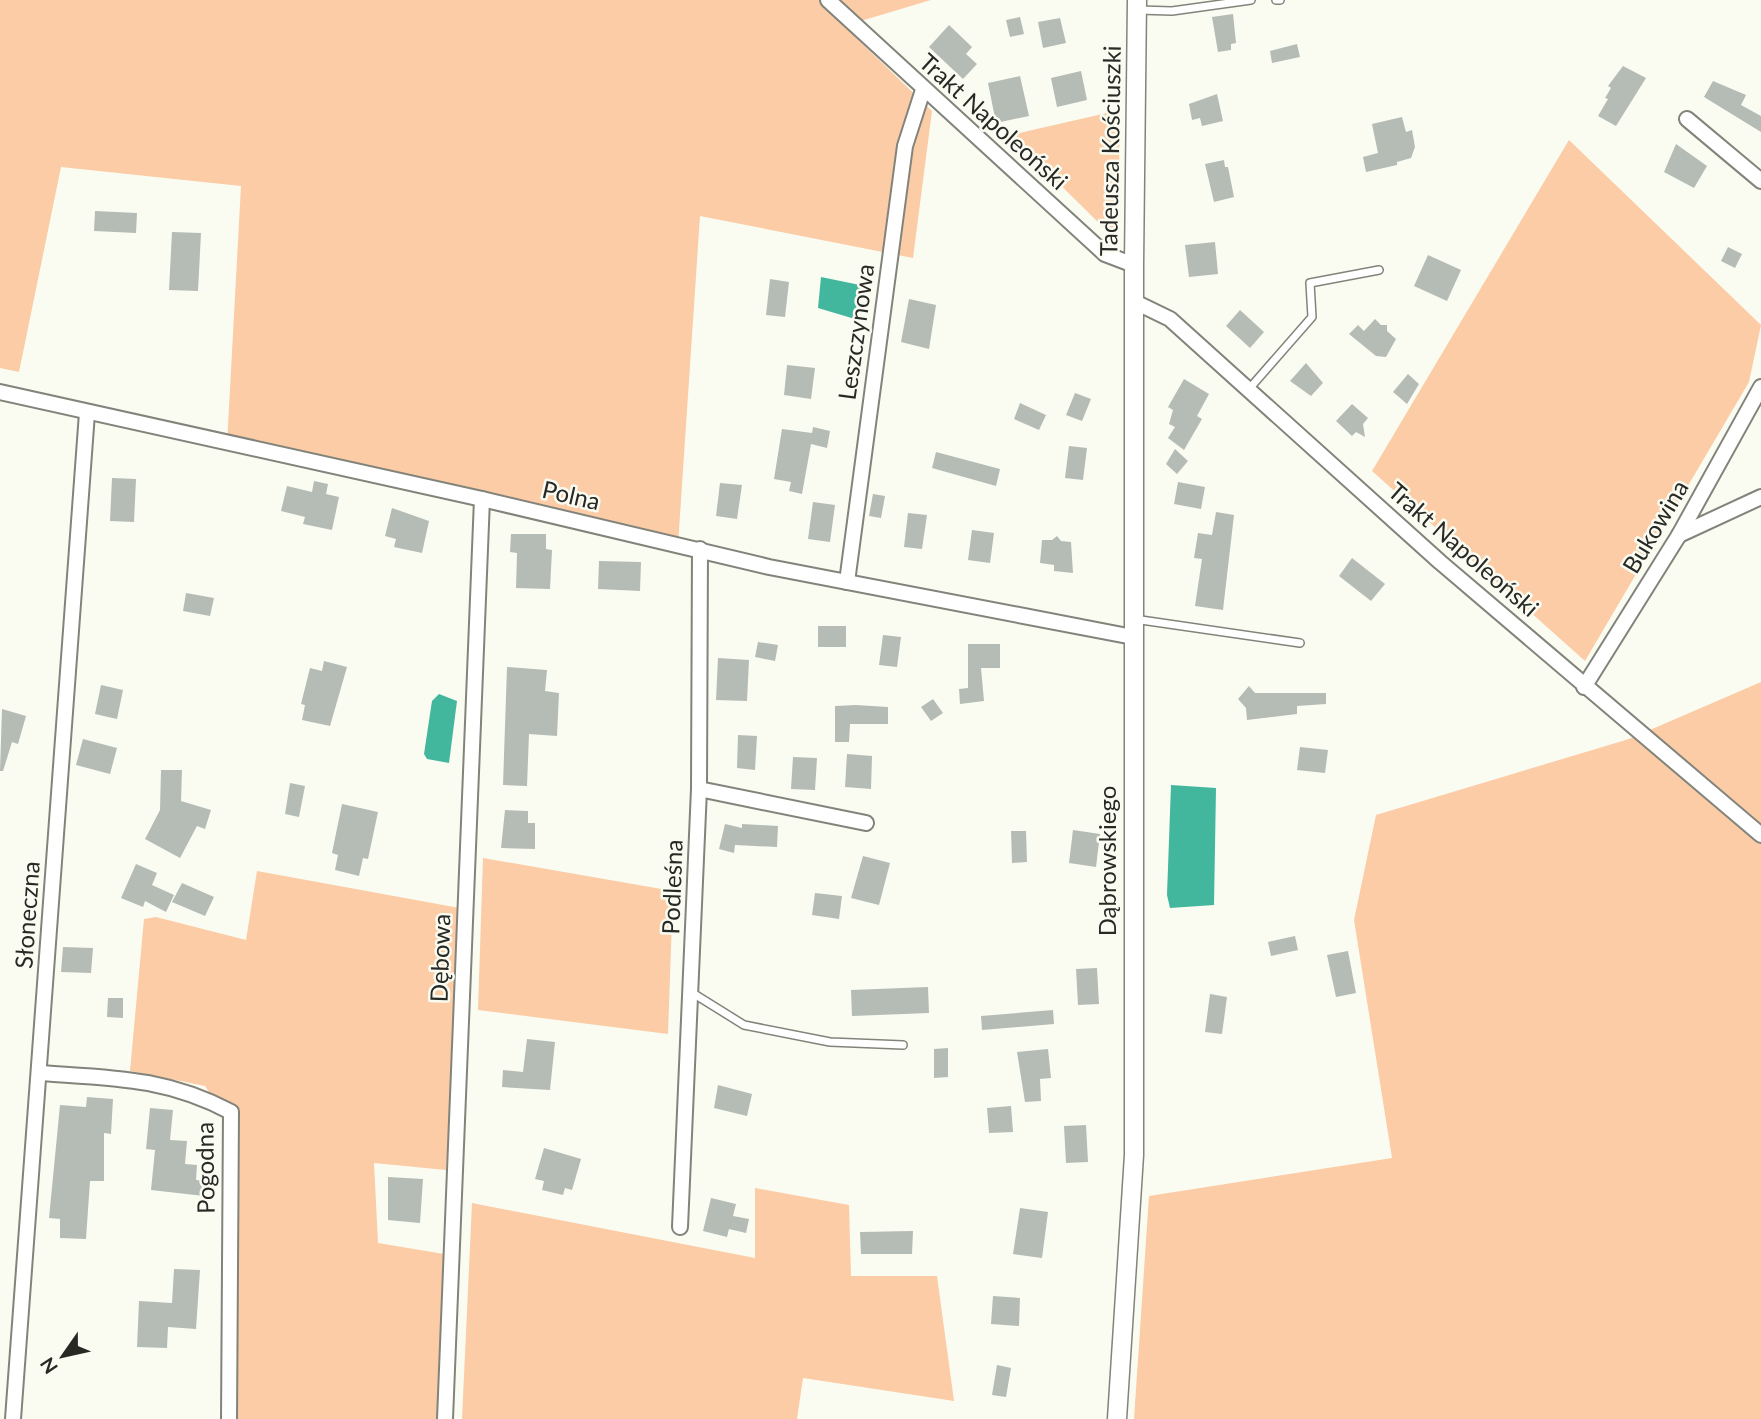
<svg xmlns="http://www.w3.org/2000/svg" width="1761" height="1419" viewBox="0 0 1761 1419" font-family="Lato,sans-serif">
<rect width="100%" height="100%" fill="#fafcf2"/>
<!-- green -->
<g fill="#fbcca5">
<path d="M0 0H931L844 26 932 111 913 258 700 216 678 545 227 444 241 186 61 167 19 372 0 368Z"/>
<path d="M1120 110 1118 237H1113L1010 135Z"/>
<path d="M1569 140 1761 325 1749 382 1585 661 1372 471Z"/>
<path d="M1761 682V1419H1134L1149 1196 1392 1158 1354 920 1376 815 1629 739Z"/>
<path d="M483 858 673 891 668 1034 478 1010Z"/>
<path d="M257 871 465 909 446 1170 374 1163 378 1243 444 1254 443 1419H229L233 1130 205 1086 130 1071 144 919 156 917 246 940Z"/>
<path d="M755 1188 849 1205 851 1276H937L954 1401 803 1378 797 1419H462L472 1203 755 1258Z"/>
</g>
<!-- water -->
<g fill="#42b79d">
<path d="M821 277 860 285 855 319 818 308Z"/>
<path d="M439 694 457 701 449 763 427 759 424 754 432 701Z"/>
<path d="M1171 785 1216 788 1214 905 1170 908 1167 895Z"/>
</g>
<!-- building -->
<g fill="#b4bcb5">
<path d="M1233 14 1236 43 1231 44V50L1218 52 1212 17Z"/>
<path d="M1020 17 1024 34 1010 37 1006 20Z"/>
<path d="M1060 18 1066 43 1043 48 1038 22Z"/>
<path d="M949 25 972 47 966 54 977 64 963 79 929 47Z"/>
<path d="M1297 44 1300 57 1272 63 1270 51Z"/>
<path d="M1623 66 1646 78 1616 126 1598 116 1608 99 1605 98 1611 88 1608 86Z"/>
<path d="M1081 71 1087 100 1057 107 1051 78Z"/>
<path d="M1020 76 1029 116 996 123 988 83Z"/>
<path d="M1713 81 1746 95 1741 105 1761 116V132L1704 97Z"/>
<path d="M1217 94 1223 121 1202 126 1200 118 1192 120 1189 104Z"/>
<path d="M1402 117 1406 132 1412 130 1415 147 1411 158 1397 162V165L1366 172 1363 157 1378 153 1372 124Z"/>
<path d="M1676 144 1707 166 1694 188 1664 172Z"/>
<path d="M1224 160 1225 167H1228L1234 197 1214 202 1205 164Z"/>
<path d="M95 211 137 213 136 233 94 231Z"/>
<path d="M172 232 201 233 198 291 169 290Z"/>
<path d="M1215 242 1218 274 1189 277 1185 245Z"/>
<path d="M1728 247 1742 254 1735 268 1721 261Z"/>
<path d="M1428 255 1461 270 1447 301 1414 286Z"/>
<path d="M770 279 789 282 785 317 766 315Z"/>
<path d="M909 299 936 305 929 349 901 342Z"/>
<path d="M1240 310 1264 332 1250 348 1226 326Z"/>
<path d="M1375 319 1381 325H1387V331L1396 339 1386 357 1376 356 1349 334 1358 325 1364 331Z"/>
<path d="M1306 363 1323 383 1311 396 1290 381Z"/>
<path d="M787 365 815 368 811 399 784 395Z"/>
<path d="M1408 374 1419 384 1407 404 1393 392Z"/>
<path d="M1184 379 1209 394 1197 416 1202 419 1184 450 1168 438 1175 427 1169 424 1173 410 1168 407Z"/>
<path d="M1075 393 1091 399 1082 421 1066 415Z"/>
<path d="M1020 403 1046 415 1039 430 1014 419Z"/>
<path d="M1352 404 1368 418 1363 424 1365 437 1356 432 1352 436 1336 421Z"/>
<path d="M813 427 830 431 827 448 811 444 802 494 789 491 791 482 774 479 782 429 812 433Z"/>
<path d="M1069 446 1087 448 1083 480 1065 478Z"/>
<path d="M1175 449 1188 461 1177 474 1166 464Z"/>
<path d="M936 452 1000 469 996 486 932 468Z"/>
<path d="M112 478 136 479 134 522 110 521Z"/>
<path d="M314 481 328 484 326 494 339 497 332 530 303 524 305 517 281 511 287 486 312 492Z"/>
<path d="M1178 482 1205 487 1201 509 1174 504Z"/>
<path d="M720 483 742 485 737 519 716 516Z"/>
<path d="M873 494 885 496 881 518 869 516Z"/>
<path d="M813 502 835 505 830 542 808 539Z"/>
<path d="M392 508 429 521 422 553 394 547 396 539 385 536Z"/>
<path d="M1216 512 1234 515 1223 610 1195 606 1202 559 1194 558 1198 533 1212 535Z"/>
<path d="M908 513 927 515 922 549 904 547Z"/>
<path d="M972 530 994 533 990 563 968 560Z"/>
<path d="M511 534H546V549L552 550 550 589 516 588 517 553 510 552Z"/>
<path d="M1057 536 1061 541 1071 542 1073 573 1054 571V565L1040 563 1042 540H1052Z"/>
<path d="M1352 558 1385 584 1371 601 1339 576Z"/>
<path d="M599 561 641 562 640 591 598 589Z"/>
<path d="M186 593 214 598 210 616 183 611Z"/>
<rect x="818" y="626" width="28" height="21"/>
<path d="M883 635 901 637 897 667 879 665Z"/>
<path d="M758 642 778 645 775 661 755 657Z"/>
<path d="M968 644H1000V668H981L984 701 960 704 959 689 968 688Z"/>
<path d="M718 658 749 660 747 701 716 700Z"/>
<path d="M324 661 347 667 330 726 302 720 305 705 301 704 310 668 322 671Z"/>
<path d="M507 667 547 670 545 691 559 693 557 736 529 734 527 786 503 785Z"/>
<path d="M101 685 123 690 117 719 95 714Z"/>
<path d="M1249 686 1255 693H1326V704L1297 706V714L1247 720 1246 708 1238 699Z"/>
<path d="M933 699 943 713 931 721 921 707Z"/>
<path d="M856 705 888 707V724H850L849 742H835V706Z"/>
<path d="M2 709 26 716 18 744 12 742 3 771H0Z"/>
<path d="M738 735 757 736 755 770 737 768Z"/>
<path d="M83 739 117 748 110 774 76 765Z"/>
<path d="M1300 747 1328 750 1325 773 1297 770Z"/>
<path d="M847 754 872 756 871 789 845 787Z"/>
<path d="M793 757 817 758 815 790 791 789Z"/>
<path d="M161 770H182L181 801 211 810 205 829 197 826 180 858 145 839 160 810Z"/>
<path d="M290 783 305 786 299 817 285 814Z"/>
<path d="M342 804 378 812 368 859 363 858 359 876 335 870 338 855 332 853Z"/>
<path d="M505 810 528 811V823H535V849L501 848Z"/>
<path d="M725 824 742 828V824L778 826 777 847 735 845 734 853 719 849Z"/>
<path d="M1073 830 1100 834 1096 867 1069 863Z"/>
<path d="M1011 831H1026L1027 862 1012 863Z"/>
<path d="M863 856 890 863 879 905 851 898Z"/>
<path d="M136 864 157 873 152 885 174 895 166 912 145 901 143 907 121 898Z"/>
<path d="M182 883 214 897 205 916 172 902Z"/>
<path d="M815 893 842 896 839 919 812 915Z"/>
<path d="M1295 936 1298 950 1271 956 1268 942Z"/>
<path d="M63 947 93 948 91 973 61 972Z"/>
<path d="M1348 951 1356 993 1336 997 1327 955Z"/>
<path d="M1097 968 1099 1004 1078 1005 1076 969Z"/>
<path d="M928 987 929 1013 852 1016 851 990Z"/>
<path d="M1210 994 1227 997 1222 1034 1205 1032Z"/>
<path d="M108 998H123V1018L107 1017Z"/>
<path d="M1053 1010 1054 1024 982 1030 981 1016Z"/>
<path d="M527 1039 555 1042 550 1090 502 1087 503 1070 523 1072Z"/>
<path d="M948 1048V1077L934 1078V1049Z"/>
<path d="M1048 1049 1051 1078 1040 1079 1041 1101 1025 1102 1017 1052Z"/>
<path d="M718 1085 752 1094 747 1116 714 1108Z"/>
<path d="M87 1097 113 1099 111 1134 104 1133V1181H90L86 1239 60 1238V1219L49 1218 60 1105 86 1107Z"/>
<path d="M1011 1106 1013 1132 989 1133 987 1108Z"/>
<path d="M150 1108 173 1110 170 1140 187 1141 185 1164 197 1165 196 1180 205 1181 204 1196 151 1190 155 1150 146 1149Z"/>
<path d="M1086 1125 1088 1162 1066 1163 1064 1126Z"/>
<path d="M544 1148 581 1159 572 1190 565 1188 563 1195 542 1190 544 1181 535 1179Z"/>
<path d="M388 1177 423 1179 420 1223 388 1220Z"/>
<path d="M711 1198 736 1204 733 1216 749 1219 746 1233 729 1229 727 1237 703 1231Z"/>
<path d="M1020 1208 1048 1212 1042 1258 1013 1254Z"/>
<path d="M913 1231 912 1254H861L860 1232Z"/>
<path d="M174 1269 200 1270 196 1329 168 1327 167 1348 137 1347 139 1301 172 1303Z"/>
<path d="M993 1296 1020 1298 1019 1326 991 1324Z"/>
<path d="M997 1365 1011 1368 1006 1397 992 1395Z"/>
</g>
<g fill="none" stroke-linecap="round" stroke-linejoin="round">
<!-- service casing -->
<g stroke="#82847b" stroke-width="10">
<g id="service">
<path d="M1276 0H1280"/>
<path d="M1138 10 1172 11 1251 0"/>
<path d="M1249 389 1312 317 1310 283 1379 270"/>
<path d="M1134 619 1300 643"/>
<path d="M691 992 744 1025 830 1042 903 1045"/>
</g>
</g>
<!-- minor casing -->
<g stroke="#82847b" stroke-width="18">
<g id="minor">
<path d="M828 0 1105 254 1134 265"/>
<path d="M1687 119 1761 181"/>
<path d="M1135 302 1170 319 1440 562 1761 835"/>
<path d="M0 392 482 499 769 567 1133 637"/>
<path d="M1679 535 1761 497"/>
<path d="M847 582 905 146 923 90"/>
<path d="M1584 687 1679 535 1761 387"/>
<path d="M699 789 866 823"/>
<path d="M40 1073C111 1078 165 1077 231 1112L229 1419"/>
<path d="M680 1227 699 789 700 549"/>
<path d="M13 1419 87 413"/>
<path d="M445 1419 482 499"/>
</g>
</g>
<!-- tertiary casing -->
<g stroke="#82847b" stroke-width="21">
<path id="tertiary" d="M1117 1419 1134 1155V265L1137 0"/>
</g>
<!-- service -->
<use href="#service" stroke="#fff" stroke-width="7"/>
<!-- minor -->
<use href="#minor" stroke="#fff" stroke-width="14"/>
<!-- tertiary -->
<use href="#tertiary" stroke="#fff" stroke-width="18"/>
</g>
<g text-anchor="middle" stroke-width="5" stroke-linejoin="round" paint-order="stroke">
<!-- street labels -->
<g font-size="24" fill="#282925" stroke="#fafcf2">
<text transform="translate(993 122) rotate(42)" y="8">Trakt Napoleoński</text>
<text transform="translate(1111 151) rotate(-89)" y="8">Tadeusza Kościuszki</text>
<text transform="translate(857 332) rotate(-82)" y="8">Leszczynowa</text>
<text transform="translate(571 496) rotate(13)" y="8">Polna</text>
<text transform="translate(1656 527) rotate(-59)" y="8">Bukowina</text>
<text transform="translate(1463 550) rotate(41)" y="8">Trakt Napoleoński</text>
<text transform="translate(1108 861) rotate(-90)" y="8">Dąbrowskiego</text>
<text transform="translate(673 887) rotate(-88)" y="8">Podleśna</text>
<text transform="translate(28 915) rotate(-86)" y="8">Słoneczna</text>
<text transform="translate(441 958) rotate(-88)" y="8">Dębowa</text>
<text transform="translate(206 1168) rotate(-91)" y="8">Pogodna</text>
</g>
</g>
<!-- north arrow -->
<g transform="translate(63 1356) rotate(236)" stroke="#fafcf2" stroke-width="5" paint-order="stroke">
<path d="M0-5L12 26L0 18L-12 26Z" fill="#282925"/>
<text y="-10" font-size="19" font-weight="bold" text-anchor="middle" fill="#282925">N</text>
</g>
</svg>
